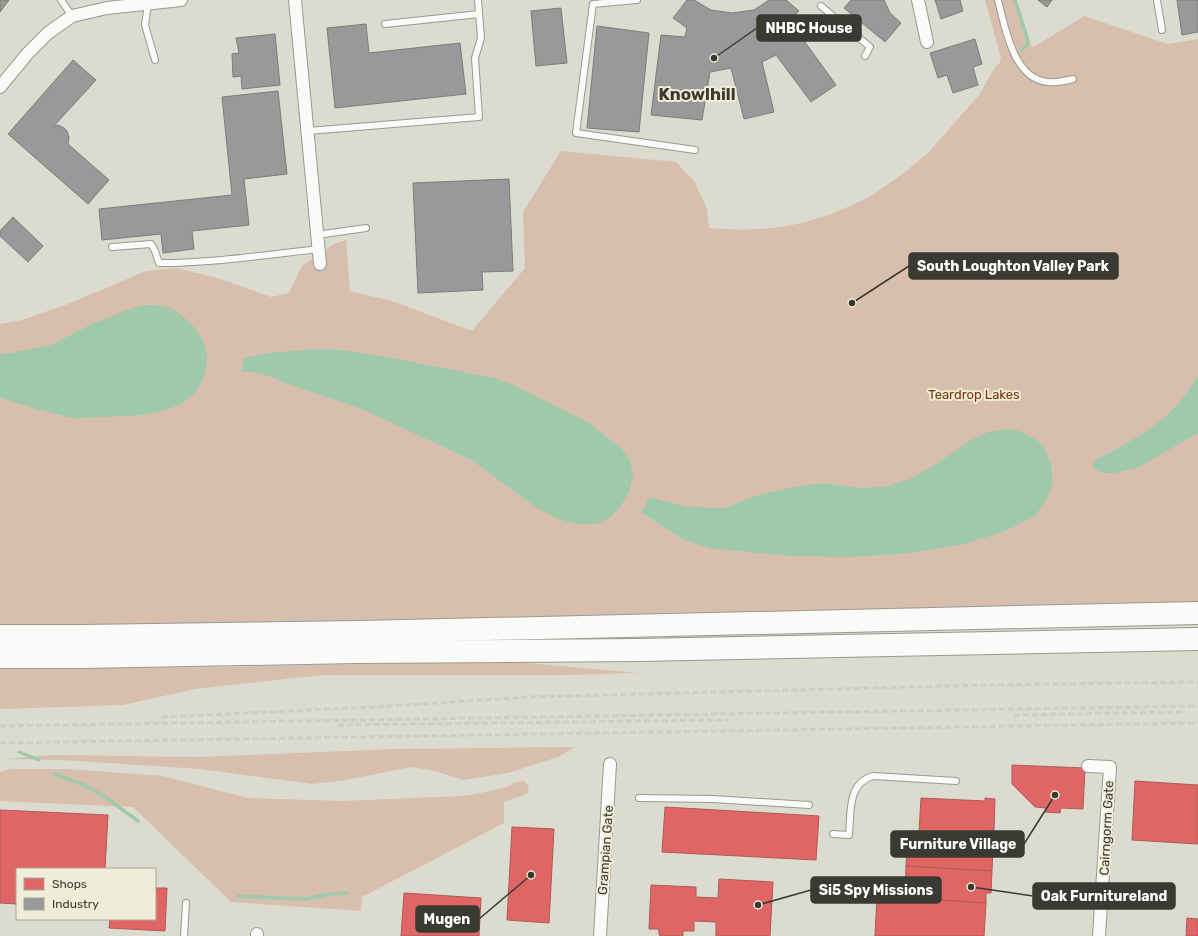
<svg xmlns="http://www.w3.org/2000/svg" width="1198" height="936" viewBox="0 0 1198 936" font-family="Rubik,sans-serif">
<rect width="100%" height="100%" fill="#dcdbd0"/>
<!-- green -->
<g fill="#d8bead">
<path d="M985 0H1015L1032 48 1084 16 1168 44 1198 39V613L0 636V324L22 320 68 304 146 271 176 268 218 278 271 297 289 293 302 266 334 244 346 240 350 291 392 301 472 331 525 268 523 212 561 151 676 162 694 181 707 209 709 228 741 230 774 228 803 223 834 213 868 198 900 176 928 153 979 95 996 66 999 64 1001 58Z"/>
<path d="M505 661 638 673 563 675H323L195 689 123 705 0 709V669L222 667Z"/>
<path d="M575 747 558 757 508 773 463 780 435 771 411 767 346 780 312 784 200 769 63 760 6 759 50 755 197 757 396 749Z"/>
<path d="M11 769H67L163 776 248 798 343 801 462 796C477 794 491 791 506 787 512 785 515 781 521 781 526 781 528 785 529 789L527 794 504 802V823L362 897 361 911 231 902 133 807 0 801V772Z"/>
</g>
<!-- water -->
<g fill="#9fc9ab">
<path d="M144 305C155 305 165 305 174 310 186 318 199 330 204 344 210 357 206 378 197 390 192 397 186 401 178 405 154 417 124 416 98 417 90 417 81 419 73 418 49 413 24 405 0 398V354L11 353 51 345 94 323 130 309Z"/>
<path d="M315 349 340 350 392 358 494 378 515 386 589 423 622 449 630 461 633 475 628 494 620 507 609 518 596 524H575L556 518 537 508 473 461 431 441 364 410 285 383 272 377 256 373 241 371 244 358 268 353Z"/>
<path d="M1198 376V433L1139 467 1115 473H1103L1093 468 1095 460C1125 445 1157 428 1180 402 1186 394 1192 385 1198 376Z"/>
<path d="M1006 429 1019 431 1034 438 1044 447 1051 464 1053 482 1048 497 1035 516 1005 531 961 545 901 554 847 557 794 556 748 552 709 548 682 539 641 512 650 497 687 507 725 508 755 496 794 487 824 483 857 488 884 487 910 479 935 465 971 440 988 432Z"/>
</g>
<!-- shops -->
<g fill="#e06666" stroke="#ae5956">
<path d="M1012 765 1085 768 1083 809 1061 808 1060 813 1045 812 1046 808 1035 807 1012 784Z"/>
<path d="M1135 781 1198 785V844L1132 840Z"/>
<path d="M921 798 985 801V798L995 799 994 830H990V836L919 832Z"/>
<path d="M665 807 819 816 816 860 662 852Z"/>
<path d="M0 810 108 815 105 869H17V904L0 903Z"/>
<path d="M512 827 554 829 549 923 507 920Z"/>
<path d="M908 831 990 836 989 846 993 847 992 871 906 866Z"/>
<path d="M906 866 992 871 991 893H986V903L905 898Z"/>
<path d="M719 879 773 882 770 936H716V922L694 921V931H683V936H663L659 935V929H649L651 885 696 887V897L718 898Z"/>
<path d="M155 888H167L165 931 109 928 110 919H155Z"/>
<path d="M404 893 481 898 479 936H401Z"/>
<path d="M877 896 986 903 984 936H875Z"/>
<path d="M1187 918 1198 919V936H1186Z"/>
</g>
<!-- industry -->
<g fill="#999" stroke="#7d7c7a">
<path d="M0 0H9L0 12Z"/>
<path d="M687 0H694L711 10 732 13 754 10 769 0H786L799 11 789 20 836 85 811 102 776 55 762 62 774 112 744 119 731 68 710 72 702 120 651 115 661 35 685 37 687 28 673 18Z"/>
<path d="M851 0H884L890 13 901 23 885 42 844 8Z"/>
<path d="M935 0H960L963 11 941 19Z"/>
<path d="M1038 0H1052L1047 7Z"/>
<path d="M1177 0H1198V32L1182 35Z"/>
<path d="M561 8 567 63 536 66 531 11Z"/>
<path d="M366 24 369 53 460 43 466 94 335 108 327 28Z"/>
<path d="M597 26 649 33 639 132 587 128Z"/>
<path d="M275 34 280 85 242 89 241 76 233 77 232 54 239 53 236 38Z"/>
<path d="M975 39 982 64 973 67 978 85 953 93 947 75 938 78 930 53Z"/>
<path d="M73 60 96 80 53 127 58 125 64 128 67 131 69 137 68 144 109 180 88 204 8 134Z"/>
<path d="M278 91 287 174 244 179 249 225 192 231 194 249 163 253 161 234 102 240 99 209 232 195 222 97Z"/>
<path d="M509 179 513 271 482 272 483 290 418 293 413 183Z"/>
<path d="M13 217 43 246 28 262 0 236V231Z"/>
</g>
<g fill="none" stroke-linecap="round" stroke-linejoin="round">
<!-- stream -->
<g stroke="#9fc9ab" stroke-width="3.5">
<path d="M1015 0 1028 41 1027 45 1022 50"/>
<path d="M19 752 39 760"/>
<path d="M55 774 86 786 105 797 138 821"/>
<path d="M238 896 307 899 328 894 346 893"/>
</g>
<!-- lane casing -->
<g stroke="#999991" stroke-width="8">
<g id="lane">
<path d="M61 0 72 16"/>
<path d="M637 0 593 4 576 133 695 150"/>
<path d="M998 0C1005 27 1013 79 1048 82 1057 83 1065 81 1073 79"/>
<path d="M1157 0 1162 30"/>
<path d="M148 4 145 25 155 60"/>
<path d="M821 6 870 47 865 56"/>
<path d="M385 24 479 14"/>
<path d="M308 131 479 117 475 58 481 38 478 0"/>
<path d="M317 235 366 228"/>
<path d="M112 247 151 244 155 251 159 263C213 263 265 255 319 249"/>
<path d="M639 798 713 799 809 805"/>
<path d="M833 834 849 835C851 814 847 783 873 776L956 781"/>
<path d="M184 936 186 903"/>
</g>
</g>
<!-- street casing -->
<g stroke="#999991" stroke-width="14">
<g id="street">
<path d="M295 0 320 264"/>
<path d="M918 0 927 42"/>
<path d="M0 87 28 53 48 33 72 16 107 8 181 0"/>
<path d="M1088 766 1110 767 1099 936"/>
<path d="M257 936V934"/>
<path d="M600 936 610 764"/>
</g>
</g>
<!-- highway casing -->
<g stroke="#999991" stroke-width="24">
<g id="highway">
<path d="M0 636H83L360 632 1198 613"/>
<path d="M0 657H84L357 652 639 650 1198 639"/>
</g>
</g>
<!-- lane -->
<use href="#lane" stroke="#fafaf8" stroke-width="6"/>
<!-- street -->
<use href="#street" stroke="#fafaf8" stroke-width="12"/>
<!-- highway -->
<use href="#highway" stroke="#fafaf8" stroke-width="22"/>
<!-- rail -->
<g stroke="#ccccc8" stroke-width="3" stroke-dasharray="6 3" stroke-linecap="butt">
<path d="M1014 715 1184 712"/>
<path d="M162 717 375 707 528 697 987 685 1198 682"/>
<path d="M338 725 728 720"/>
<path d="M0 726 1198 706"/>
<path d="M0 743 1198 723"/>
</g>
</g>
<g text-anchor="middle" stroke-width="4" stroke-linejoin="round" paint-order="stroke">
<!-- park labels -->
<g font-size="13" fill="#7b3405" stroke="#efecd8">
<text x="974" y="399">Teardrop Lakes</text>
</g>
<!-- street labels -->
<g font-size="13" fill="#3b3a32" stroke="#efecd8">
<text transform="translate(1106 828) rotate(-87)" y="5">Cairngorm Gate</text>
<text transform="translate(605 850) rotate(-86)" y="5">Grampian Gate</text>
</g>
<!-- district labels -->
<g font-size="17" font-weight="bold" fill="#3b3a32" stroke="#efecd8">
<text x="697" y="100">Knowlhill</text>
</g>
</g>
<!-- callouts -->
<path fill="none" stroke="#3b3a32" stroke-width="1.5" d="M714 58L757 28M852 303L909 266M1055 795L1024 844M758 905L811 890M971 887L1033 896M531 875L479 919"/>
<g fill="#3b3a32" stroke="#efecd8" stroke-width="1.5">
<circle cx="714" cy="58" r="4"/>
<circle cx="852" cy="303" r="4"/>
<circle cx="1055" cy="795" r="4"/>
<circle cx="758" cy="905" r="4"/>
<circle cx="971" cy="887" r="4"/>
<circle cx="531" cy="875" r="4"/>
</g>
<g fill="#3b3a32" stroke="#3b3a32" stroke-width="1.5">
<rect x="757" y="15" width="104" height="26" rx="4"/>
<rect x="909" y="253" width="209" height="26" rx="4"/>
<rect x="891" y="831" width="133" height="26" rx="4"/>
<rect x="811" y="877" width="130" height="26" rx="4"/>
<rect x="1033" y="883" width="142" height="26" rx="4"/>
<rect x="416" y="906" width="63" height="26" rx="4"/>
</g>
<g font-size="14" text-anchor="middle" font-weight="bold" fill="#fff">
<text x="809" y="33">NHBC House</text>
<text x="1013" y="271">South Loughton Valley Park</text>
<text x="958" y="849">Furniture Village</text>
<text x="876" y="895">Si5 Spy Missions</text>
<text x="1104" y="901">Oak Furnitureland</text>
<text x="447" y="924">Mugen</text>
</g>
<!-- legend -->
<rect x="16" y="868" width="140" height="52" fill="#efecd8" stroke="#a7a596"/>
<rect x="24" y="878" width="20" height="12" fill="#e06666" stroke="#a7a596"/>
<text x="52" y="888" font-size="12" fill="#3b3a32">Shops</text>
<rect x="24" y="898" width="20" height="12" fill="#999999" stroke="#a7a596"/>
<text x="52" y="908" font-size="12" fill="#3b3a32">Industry</text>
</svg>
